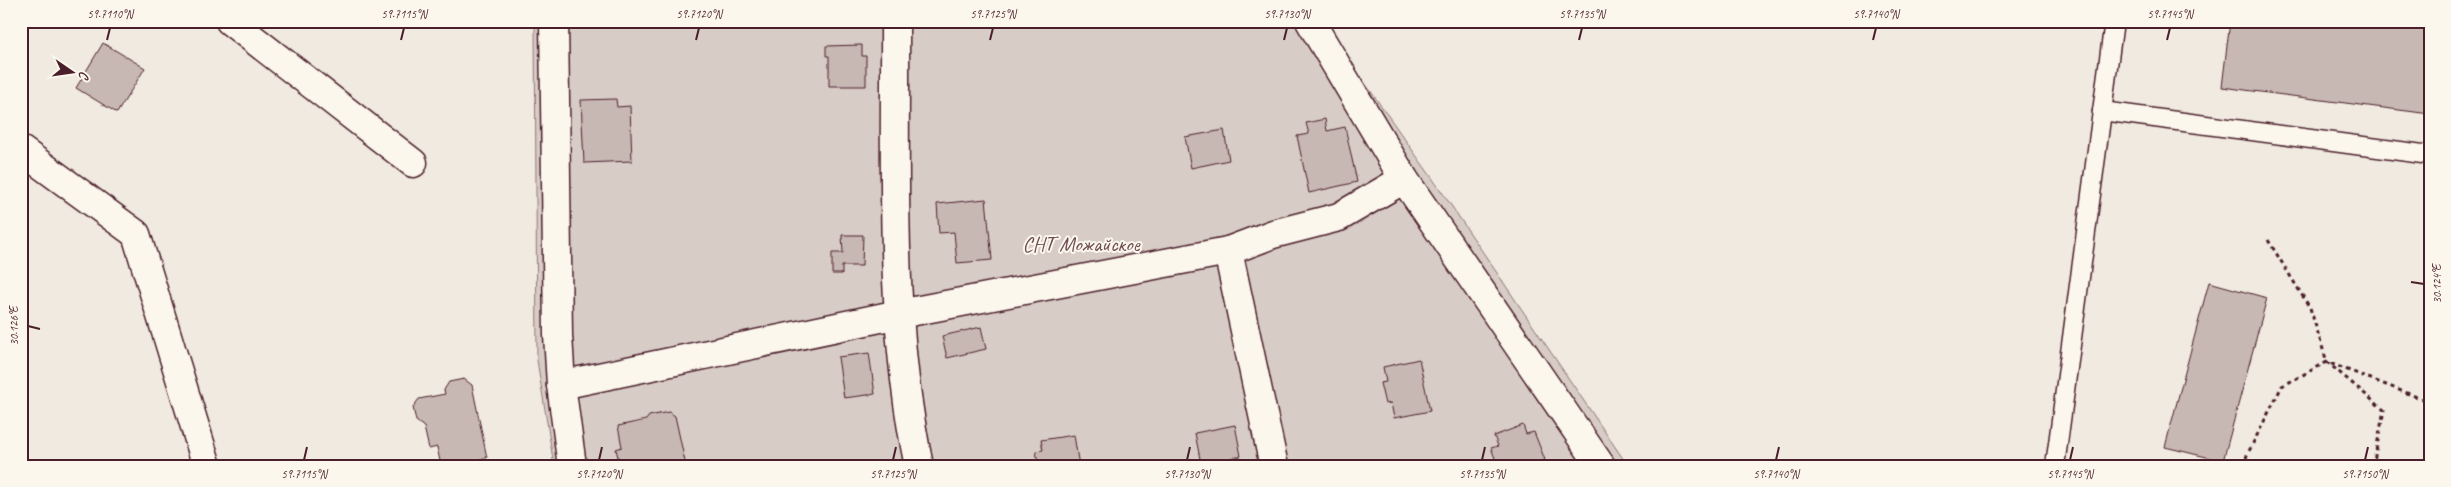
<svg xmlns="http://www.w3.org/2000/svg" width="2451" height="487" viewBox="0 0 2451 487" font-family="Caveat,sans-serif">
<rect width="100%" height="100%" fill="#f0eae0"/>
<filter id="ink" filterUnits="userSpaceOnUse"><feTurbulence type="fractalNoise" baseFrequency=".02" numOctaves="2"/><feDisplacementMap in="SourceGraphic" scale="10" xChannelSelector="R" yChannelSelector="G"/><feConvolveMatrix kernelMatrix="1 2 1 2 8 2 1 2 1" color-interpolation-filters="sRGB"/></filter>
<g filter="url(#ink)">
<!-- green -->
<path fill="#d8ccc6" stroke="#917678" d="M535 21H1321L1442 192 1628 466H554L537 360Z"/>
<!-- building -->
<g fill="#c8b8b3" stroke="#4a1f2b">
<path d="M2230 21H2430V114L2222 87Z"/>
<path d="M103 43 145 68 117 113 76 88Z"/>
<path d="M862 45V56H866V86H829V56H826V46Z"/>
<path d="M616 99 617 107 630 106 632 161 584 163 581 100Z"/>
<path d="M1325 119 1327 131 1345 127 1357 182 1309 193 1297 136 1309 134 1306 123Z"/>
<path d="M1224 130 1229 160 1191 168 1185 137Z"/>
<path d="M986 199 992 260 957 263 954 232 939 233 937 204Z"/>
<path d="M842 235H863L862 266H842V274H832V253H843Z"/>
<path d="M2209 282 2267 298 2223 461 2165 447Z"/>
<path d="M981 327 986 349 947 358 942 336Z"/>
<path d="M869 353 875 394 844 398 838 357Z"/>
<path d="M1419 359 1430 411 1394 418 1391 403 1385 404 1380 383 1386 382 1383 367Z"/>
<path d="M464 379 472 385 487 458 441 466 437 447 429 449 424 427 416 421 413 407 419 399 445 394 444 390 449 382Z"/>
<path d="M669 412 675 416 686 466H620L616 449 622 447 618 426 646 420 649 416Z"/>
<path d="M1235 425 1241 456 1201 464 1195 433Z"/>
<path d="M1523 425 1526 434 1534 432 1545 460 1536 463 1537 466H1498L1491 448 1498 446 1494 436Z"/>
<path d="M1074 435 1079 466H1045V462L1038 463 1036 451 1043 450 1041 440Z"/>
</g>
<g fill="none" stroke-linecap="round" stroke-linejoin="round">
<!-- lane casing -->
<g stroke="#4a1f2b" stroke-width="21">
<g id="lane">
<path d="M2102 111 2430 155"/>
<path d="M2055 466 2114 21"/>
</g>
</g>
<!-- street casing -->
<g stroke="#4a1f2b" stroke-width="31">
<g id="street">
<path d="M230 21 413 163"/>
<path d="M554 21 558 335 561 385 572 466"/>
<path d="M895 21C896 169 888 320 919 466"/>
<path d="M1310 21 1404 179 1601 466"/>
<path d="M21 150 136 234 207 466"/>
<path d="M1228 251 1274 466"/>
<path d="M561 385 899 314 1228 251 1273 234 1339 217 1404 179"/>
</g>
</g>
<!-- path -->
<g stroke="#4a1f2b" stroke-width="3" stroke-dasharray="4 4" stroke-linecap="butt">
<path d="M2268 240 2310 308 2327 362 2384 410 2373 466"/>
<path d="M2244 466 2247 455 2282 386 2327 362 2430 402"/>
</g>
<!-- lane -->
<use href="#lane" stroke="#fbf7ec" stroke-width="18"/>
<!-- street -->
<use href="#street" stroke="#fbf7ec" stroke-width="28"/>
</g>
</g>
<!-- ticks -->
<path fill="none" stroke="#4a1f2b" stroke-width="2" d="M107 40 110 28M401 40 404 28M696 40 699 28M990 40 993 28M1284 40 1287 28M1579 40 1582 28M1873 40 1876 28M2167 40 2170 28M2411 282 2424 284M28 326 40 329M304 460 307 447M599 460 602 447M893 460 896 447M1187 460 1190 447M1482 460 1485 447M1776 460 1779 447M2070 460 2073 447M2365 460 2368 447"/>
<g text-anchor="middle" stroke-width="4" stroke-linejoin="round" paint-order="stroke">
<!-- park labels -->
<g font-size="21" fill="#6e4a52" stroke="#fbf7ec">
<text x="1081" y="251">СНТ Можайское</text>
</g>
</g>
<!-- margin -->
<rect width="2451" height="487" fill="none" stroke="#fbf7ec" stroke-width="55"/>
<!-- north arrow -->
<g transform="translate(72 72) rotate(103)" stroke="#fbf7ec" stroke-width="4" paint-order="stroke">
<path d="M0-4L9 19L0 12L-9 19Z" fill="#4a1f2b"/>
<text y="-8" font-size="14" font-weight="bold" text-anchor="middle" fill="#4a1f2b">С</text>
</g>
<rect x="28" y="28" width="2396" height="432" fill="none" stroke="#4a1f2b" stroke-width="2"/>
<g font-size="12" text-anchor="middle" fill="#4a1f2b">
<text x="110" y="18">59.7110°N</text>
<text x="404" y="18">59.7115°N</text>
<text x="699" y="18">59.7120°N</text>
<text x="993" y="18">59.7125°N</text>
<text x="1287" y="18">59.7130°N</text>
<text x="1582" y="18">59.7135°N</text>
<text x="1876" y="18">59.7140°N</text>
<text x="2170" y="18">59.7145°N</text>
<text transform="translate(2437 284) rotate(-90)" y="4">30.124°E</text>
<text transform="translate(14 326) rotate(-90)" y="4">30.126°E</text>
<text x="304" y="478">59.7115°N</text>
<text x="599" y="478">59.7120°N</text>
<text x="893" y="478">59.7125°N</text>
<text x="1187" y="478">59.7130°N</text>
<text x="1482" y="478">59.7135°N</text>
<text x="1776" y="478">59.7140°N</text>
<text x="2070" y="478">59.7145°N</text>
<text x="2365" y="478">59.7150°N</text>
</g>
</svg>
